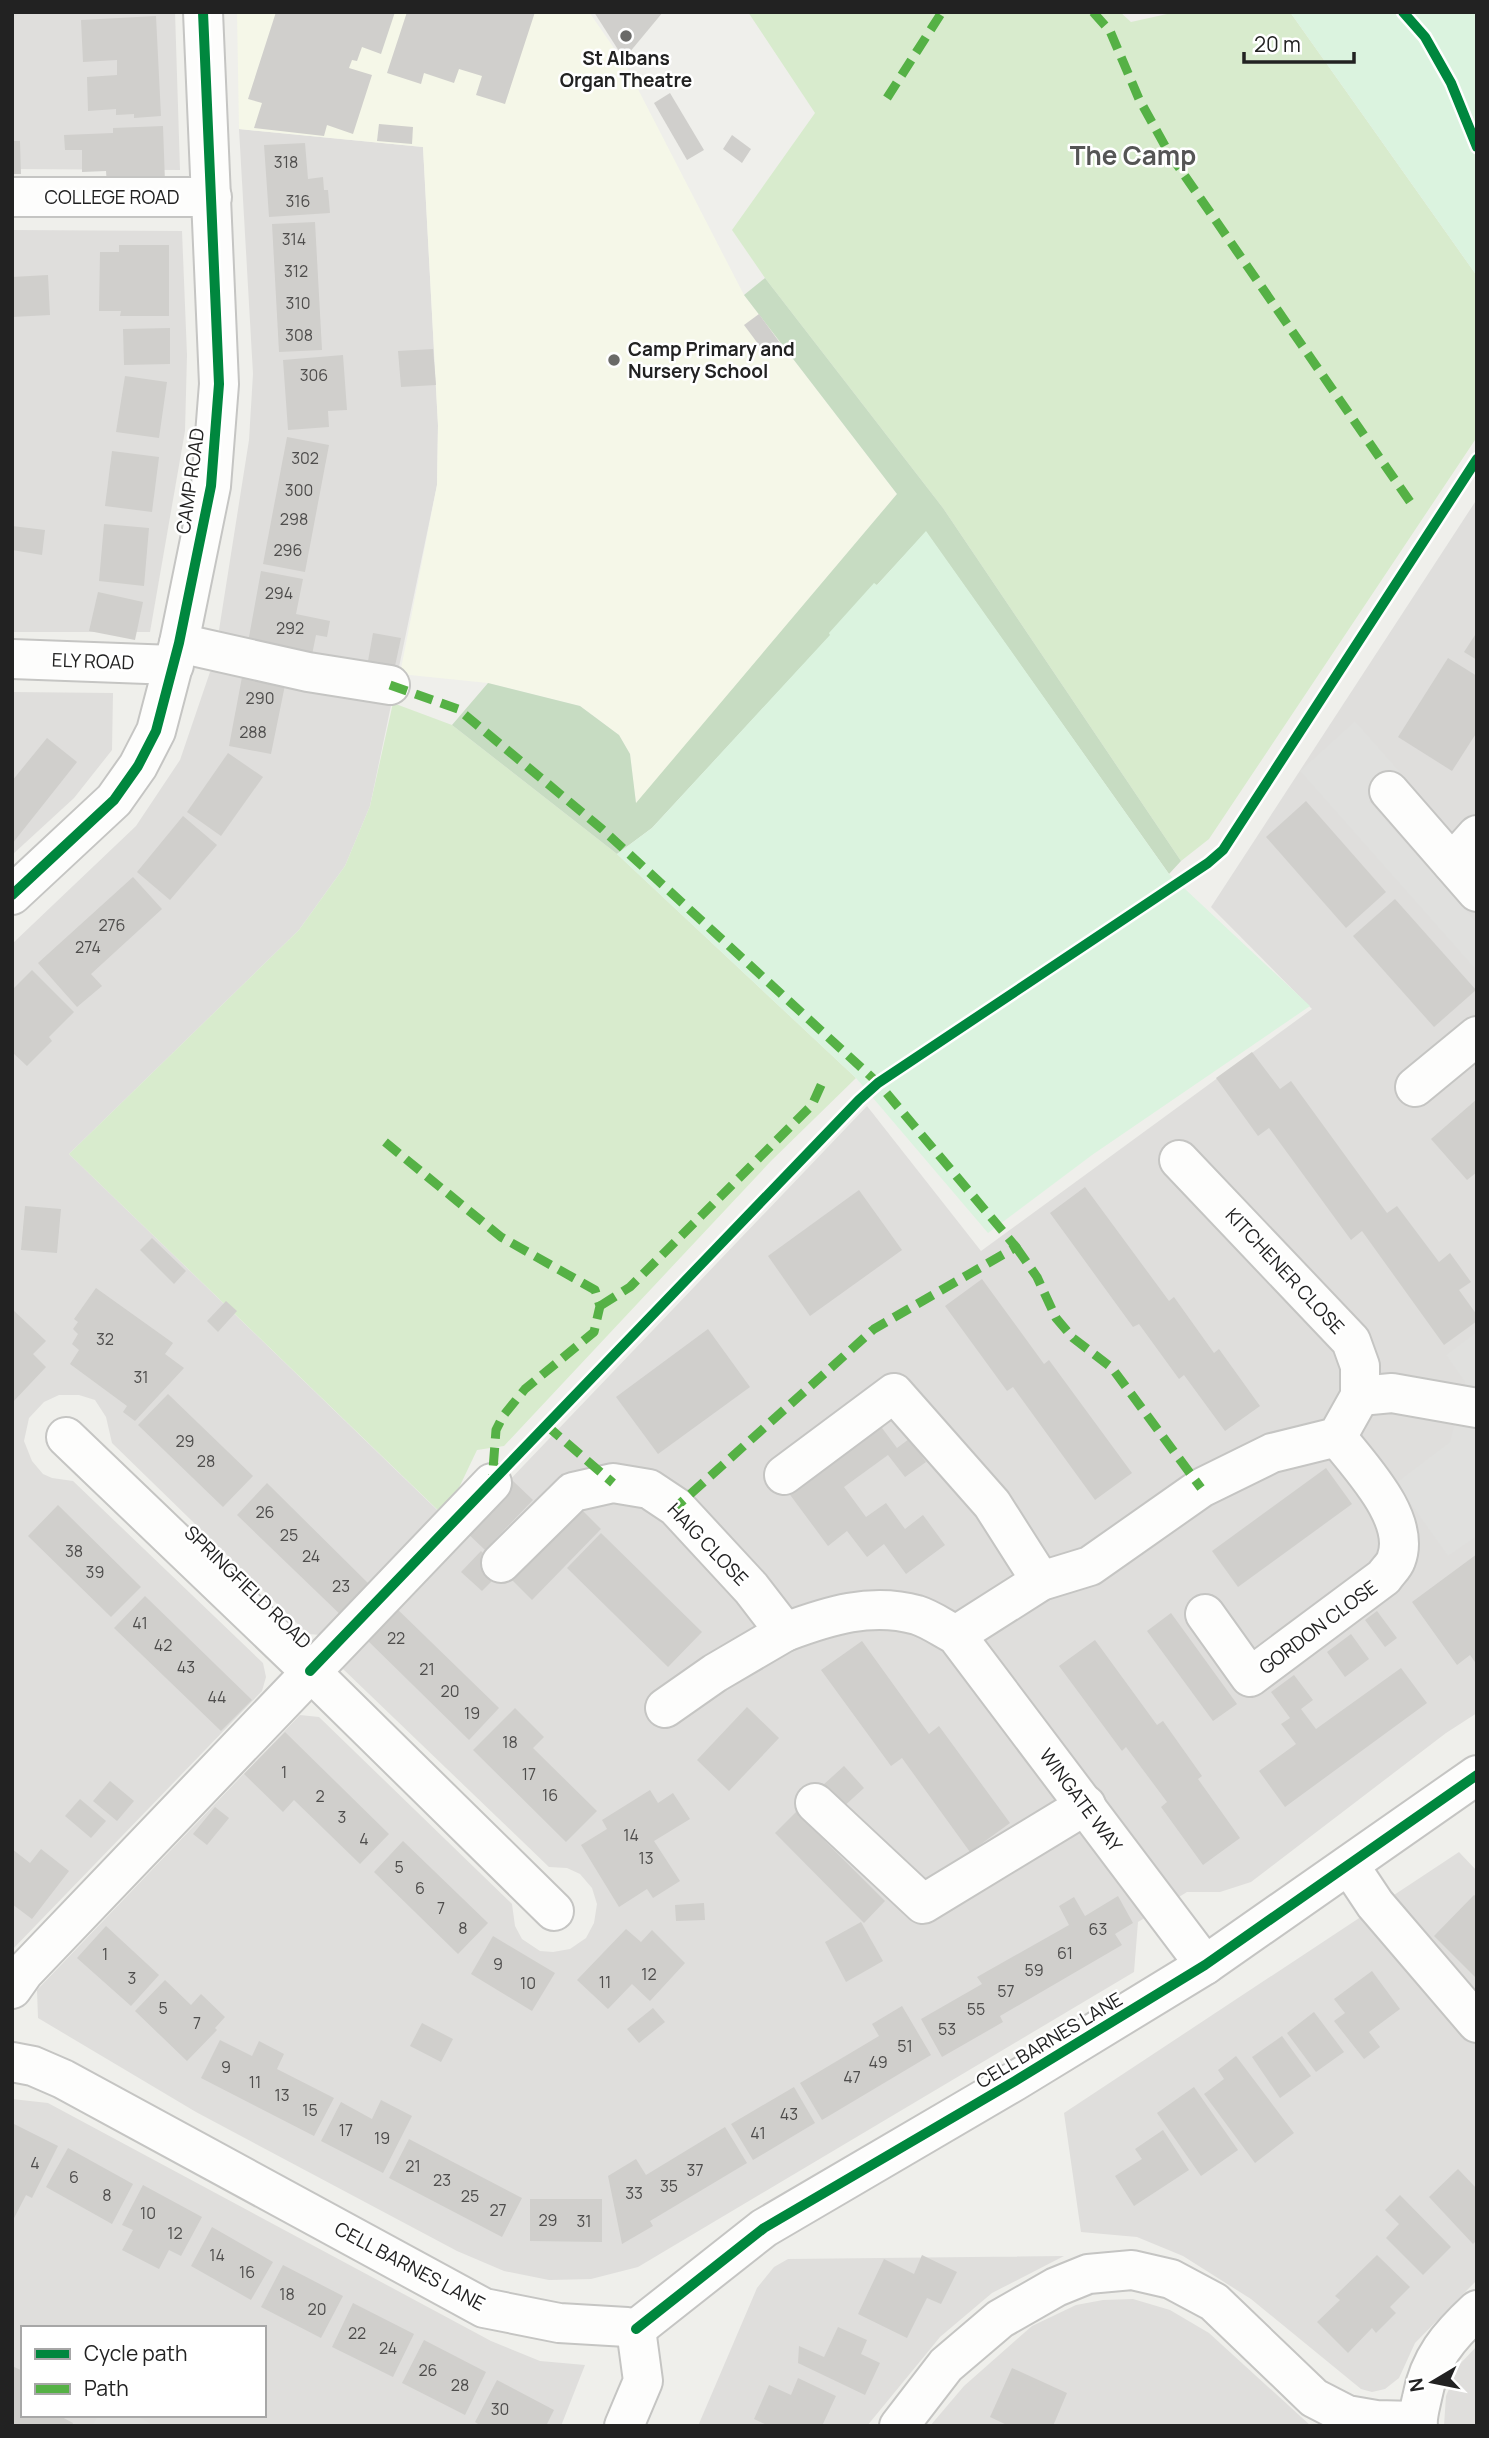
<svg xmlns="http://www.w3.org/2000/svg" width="1489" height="2438" viewBox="0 0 1489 2438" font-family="Manrope,sans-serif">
<rect width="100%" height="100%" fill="#efefeb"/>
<!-- residential -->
<g fill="#dfdedc" fill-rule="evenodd">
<path d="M12 12H175L180 170 12 169Z"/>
<path d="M239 129 423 147 438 425 437 485 370 806 345 866 299 930 69 1154 460 1532 867 1106 981 1251 1312 1009 1211 907 1477 499V1713L1446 1733 1251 1882 1220 1892H1187L1138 1922 1134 1972 638 2267 591 2279 549 2280 504 2271 457 2251 196 2112 38 2018 37 1990 300 1715 319 1717 512 1904 515 1926 522 1939 540 1951 553 1952 570 1949 586 1938 594 1923 597 1904 592 1888 580 1874 567 1868 549 1867 343 1669V1659L321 1635 308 1634 112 1443 106 1417 95 1400 79 1395H59L44 1402 29 1418 24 1441 32 1461 43 1474 52 1478 73 1481 263 1663 266 1677 262 1691 12 1950V944L136 826 180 760 210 672 225 664 229 645 219 630 249 440 253 374Z"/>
<path d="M12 230 182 231 187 355 185 431 150 632H12Z"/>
<path d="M12 692 113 693 112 750 74 798 12 855Z"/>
<path d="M1459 1852 1477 1871V2280L1415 2343 1399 2378 1385 2389 1372 2392 1361 2389 1251 2299 1183 2256 1137 2237 1081 2232 1064 2113Z"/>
<path d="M12 2099 48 2103 491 2341 540 2361 585 2365 561 2426H12ZM23 2328H264V2415H23Z"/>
<path d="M1064 2256 992 2293 940 2337 867 2426H698L757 2288 774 2267 788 2259Z"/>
<path d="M1133 2299 1170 2310 1209 2333 1311 2426H930L964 2386 1032 2326 1076 2305 1103 2300Z"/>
<path d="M1477 2346V2426H1444L1446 2396 1460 2364Z"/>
</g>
<!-- education -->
<path fill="#f5f7e8" d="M237 12H589L625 64 744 295 897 494 636 804 630 754 619 735 580 706 488 683 400 674 437 485 438 425 423 147 239 129Z"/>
<!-- grass -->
<g fill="#d8ebcd">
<path d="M748 12H1120L1131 22 1176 12H1290L1477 276V437L1209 839 1181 861 943 508 765 278 732 230 815 113Z"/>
<path d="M393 703 452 725 617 854 856 1078 771 1161 504 1446 477 1450 445 1517 69 1154 299 930 345 866 370 806Z"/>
</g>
<!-- forest -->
<path fill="#c7dcc2" d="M765 278 943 508 1181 861 1169 874 926 532 652 828 617 854 452 725 488 683 580 706 619 735 630 754 636 803 897 494 744 295Z"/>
<!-- park -->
<g fill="#dbf3df">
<path d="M1290 12H1477V276Z"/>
<path d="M926 531 1169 874 1310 1006 1092 1155 988 1233 856 1078 617 854 652 828 830 635 829 633 874 583 877 585Z"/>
</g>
<!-- parking -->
<g fill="#e0e0de">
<path d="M1355 721 1400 772 1369 801 1477 923V971L1300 771Z"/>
<path d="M1477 1332V1536L1448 1556 1396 1483 1450 1442 1465 1382 1446 1355Z"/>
<path d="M98 2415H136L154 2426H92Z"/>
</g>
<!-- building -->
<g fill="#d0cfcc">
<path d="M276 12H395L381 54 362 47 357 61 352 60 349 68 372 75 353 134 327 125 324 136 254 128 262 103 248 99Z"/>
<path d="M407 12H535L505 104 476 95 482 76 459 69 454 83 424 73 421 84 387 73Z"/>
<path d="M594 12H663L624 59Z"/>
<path d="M156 16 161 116 134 118V114L116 115V109L88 111 87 77 117 75V60L83 62 81 20Z"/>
<path d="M670 93 704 150 687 160 654 103Z"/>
<path d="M379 124 413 127 412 144 377 141Z"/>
<path d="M163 126 165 182 107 185 106 171 82 172V150H65L64 135 113 133V128Z"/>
<path d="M732 135 751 149 742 163 723 149Z"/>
<path d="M12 141H20L21 174H12Z"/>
<path d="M305 143 308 179 323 177 324 190H328L330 213 269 217 264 145Z"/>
<path d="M315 222 322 350 279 352 272 224Z"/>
<path d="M119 245H169V316H120L121 311H99L100 252H119Z"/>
<path d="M48 275 50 315 12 317V277Z"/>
<path d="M759 314 783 347 768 357 744 325Z"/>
<path d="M170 328V364L124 365 123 329Z"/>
<path d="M433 349 436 385 401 387 398 351Z"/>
<path d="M343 355 347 410 328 411 329 427 288 430 283 360Z"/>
<path d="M125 376 167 382 159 438 116 432Z"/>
<path d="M287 437 329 445 305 572 263 564Z"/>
<path d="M112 451 159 457 152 512 105 506Z"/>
<path d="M104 524 149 528 144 586 99 581Z"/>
<path d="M12 526 45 530 42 555 12 550Z"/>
<path d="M261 571 303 579 296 614 330 621 327 637 316 635 311 660 247 648Z"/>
<path d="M98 592 143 602 135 640 89 631Z"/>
<path d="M1477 632V660L1464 652Z"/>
<path d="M373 633 401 638 395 666 368 661Z"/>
<path d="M1448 658 1477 676V732L1452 771 1398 737Z"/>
<path d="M242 677 285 685 271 754 229 746Z"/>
<path d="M47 738 77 762 12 844V781Z"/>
<path d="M228 753 263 777 221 836 187 812Z"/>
<path d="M1306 801 1386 892 1346 928 1266 837Z"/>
<path d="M183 816 217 845 170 900 137 872Z"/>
<path d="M133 877 162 909 91 974 102 986 77 1007 38 963Z"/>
<path d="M1395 899 1476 990 1434 1027 1353 936Z"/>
<path d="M32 970 74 1012 49 1037 52 1041 27 1066 12 1052V990Z"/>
<path d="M1252 1052 1280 1089 1291 1081 1387 1213 1397 1206 1439 1262 1450 1253 1471 1282 1459 1290 1477 1315V1321L1444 1345 1362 1231 1351 1240 1269 1128 1258 1136 1216 1078Z"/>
<path d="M1477 1099V1172L1467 1180 1431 1139Z"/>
<path d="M1085 1187 1169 1301 1174 1297 1214 1353 1219 1349 1260 1406 1225 1431 1184 1375 1179 1379 1139 1324 1133 1327 1050 1213Z"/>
<path d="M859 1190 902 1250 810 1316 768 1256Z"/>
<path d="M25 1206 61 1209 57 1253 21 1250Z"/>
<path d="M152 1238 186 1271 174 1284 140 1250Z"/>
<path d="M982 1279 1044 1364 1049 1360 1132 1473 1095 1500 1013 1387 1007 1391 945 1306Z"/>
<path d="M96 1288 173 1343 165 1354 184 1368 135 1421 123 1412 127 1406 70 1364 79 1350 72 1344 78 1334 73 1329 78 1322 74 1319Z"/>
<path d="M226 1301 237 1311 218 1332 207 1321Z"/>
<path d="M12 1309 46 1341 33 1354 46 1367 12 1403Z"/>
<path d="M708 1329 750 1387 658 1454 616 1397Z"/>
<path d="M168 1394 253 1476 223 1507 138 1425Z"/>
<path d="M879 1424 897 1448 909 1439 926 1462 905 1477 888 1455 844 1487 866 1517 886 1503 905 1529 923 1515 945 1545 906 1574 884 1544 867 1557 847 1531 828 1546 788 1492Z"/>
<path d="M1326 1468 1352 1504 1238 1587 1212 1551Z"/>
<path d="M512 1480 533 1500 485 1550 464 1530Z"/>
<path d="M267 1483 375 1590 346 1620 237 1515Z"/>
<path d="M58 1505 141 1587 111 1617 28 1536Z"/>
<path d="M580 1508 601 1529 532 1600 511 1579Z"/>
<path d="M601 1533 702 1632 668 1667 567 1568Z"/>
<path d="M481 1551 502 1571 482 1591 461 1572Z"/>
<path d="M1477 1554V1665L1470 1655 1457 1665 1412 1602Z"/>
<path d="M145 1596 252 1700 221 1731 114 1628Z"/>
<path d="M391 1603 499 1708 469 1740 361 1634Z"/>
<path d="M1377 1611 1397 1638 1385 1647 1365 1620Z"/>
<path d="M1171 1613 1237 1704 1213 1721 1147 1631Z"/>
<path d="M1351 1634 1369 1659 1345 1677 1327 1652Z"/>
<path d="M1095 1640 1157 1725 1163 1721 1202 1776 1198 1779 1240 1838 1203 1865 1161 1807 1167 1802 1126 1747 1122 1751 1059 1666Z"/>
<path d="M862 1641 929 1734 939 1726 1010 1823 970 1852 902 1758 891 1766 821 1670Z"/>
<path d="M1401 1668 1427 1703 1285 1807 1259 1771 1296 1744 1281 1724 1290 1718 1271 1692 1294 1675 1313 1700 1301 1709 1316 1729Z"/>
<path d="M747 1707 779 1738 729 1791 697 1760Z"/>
<path d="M515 1708 544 1737 533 1748 597 1811 566 1842 473 1750Z"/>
<path d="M285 1732 389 1834 360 1864 294 1800 283 1812 244 1774Z"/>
<path d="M844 1766 864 1788 842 1808 822 1786Z"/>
<path d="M110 1781 134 1801 117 1821 93 1801Z"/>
<path d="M650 1790 658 1803 673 1793 690 1819 654 1841 680 1881 653 1898 647 1889 619 1907 581 1845 607 1829 602 1820Z"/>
<path d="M80 1799 106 1821 91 1838 65 1816Z"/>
<path d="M215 1807 229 1818 207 1845 193 1834Z"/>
<path d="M796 1812 885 1901 864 1923 775 1833Z"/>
<path d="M403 1841 488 1923 458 1954 374 1872Z"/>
<path d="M12 1849 30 1863 41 1849 69 1871 32 1919 12 1904Z"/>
<path d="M1474 1895 1477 1897V1979L1434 1936Z"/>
<path d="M1118 1896 1133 1923 1115 1934 1122 1945 1000 2016 1003 2022 942 2057 921 2019 982 1984 977 1977 1069 1925 1059 1906 1074 1897 1085 1916Z"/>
<path d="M704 1903 705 1920 676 1921 675 1905Z"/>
<path d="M861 1922 883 1961 846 1982 825 1942Z"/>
<path d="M106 1926 159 1975 131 2006 77 1958Z"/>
<path d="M626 1929 641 1942 652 1930 685 1963 650 2001 632 1984 608 2009 577 1980Z"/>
<path d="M493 1936 555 1973 532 2011 471 1974Z"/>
<path d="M1372 1971 1400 2009 1369 2032 1380 2047 1364 2059 1334 2021 1345 2013 1334 1999Z"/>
<path d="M165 1980 191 2005 201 1994 225 2017 215 2028 217 2030 187 2061 135 2011Z"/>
<path d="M902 2006 931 2055 822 2120 800 2083 879 2036 872 2024Z"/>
<path d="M653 2008 665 2022 639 2043 627 2029Z"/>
<path d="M1314 2012 1344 2052 1316 2072 1287 2033Z"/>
<path d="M422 2023 453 2039 441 2062 410 2046Z"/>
<path d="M1282 2036 1311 2076 1280 2098 1252 2057Z"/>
<path d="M220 2040 252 2056 259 2041 284 2054 277 2069 334 2098 314 2136 201 2078Z"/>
<path d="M1236 2056 1294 2133 1255 2163 1204 2094 1224 2079 1218 2070Z"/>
<path d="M794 2087 815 2123 753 2160 731 2124Z"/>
<path d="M1194 2087 1238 2150 1201 2176 1157 2113Z"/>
<path d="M381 2100 412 2116 383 2173 321 2141 341 2102 372 2119Z"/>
<path d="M12 2123 58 2146 32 2198 26 2195 12 2222Z"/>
<path d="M725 2127 747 2163 650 2221 653 2226 622 2244 608 2176 636 2159 646 2175Z"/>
<path d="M1163 2130 1189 2170 1134 2206 1115 2176 1142 2159 1135 2149Z"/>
<path d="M409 2139 522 2198 502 2237 389 2178Z"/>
<path d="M68 2148 133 2184 112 2224 46 2187Z"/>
<path d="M1458 2169 1477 2189V2240L1473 2244 1429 2197Z"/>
<path d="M143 2185 202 2217 181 2256 169 2250 159 2269 122 2250 133 2230 122 2225Z"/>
<path d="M1400 2195 1451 2247 1423 2275 1386 2238 1399 2224 1385 2210Z"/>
<path d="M530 2199H602V2242L530 2241Z"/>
<path d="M212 2227 273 2262 251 2300 191 2266Z"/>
<path d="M922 2255 957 2272 941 2304 927 2298 907 2338 858 2314 884 2259 914 2274Z"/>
<path d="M1377 2255 1410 2287 1390 2307 1396 2313 1376 2333 1372 2328 1348 2353 1317 2322 1340 2300 1335 2296Z"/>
<path d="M283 2265 343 2296 321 2338 261 2307Z"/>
<path d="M353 2303 414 2334 393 2377 332 2347Z"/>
<path d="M838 2327 867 2340 861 2354 880 2363 865 2395 798 2363 799 2346 824 2357Z"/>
<path d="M424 2340 486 2372 465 2415 402 2383Z"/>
<path d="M12 2366 23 2371V2415H58L73 2423 72 2426H12Z"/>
<path d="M1012 2368 1067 2393 1053 2426H1009L990 2417Z"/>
<path d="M798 2378 836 2396 822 2426H769L754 2419 769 2385 791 2395Z"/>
<path d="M497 2380 554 2410 546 2426H481L475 2422Z"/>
</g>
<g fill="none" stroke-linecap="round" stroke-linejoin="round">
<!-- minor casing -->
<g stroke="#c5c5c3" stroke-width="42">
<g id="minor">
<path d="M12 197H212"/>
<path d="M179 643 308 672 390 685"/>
<path d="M12 659 174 665"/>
<path d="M1389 791 1477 892"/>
<path d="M1452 863 1477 835"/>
<path d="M12 895 114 800 138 766 156 731 179 643 211 486 219 384 203 12"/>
<path d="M1415 1087 1477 1036"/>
<path d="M1360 1396 1392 1393 1477 1408"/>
<path d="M66 1437 310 1671 554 1911"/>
<path d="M784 1475 894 1393 992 1504 1041 1581"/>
<path d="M501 1563 573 1492 613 1483 649 1489 676 1507 751 1588 785 1632C828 1616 871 1602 917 1615 930 1619 944 1629 956 1635L1205 1965"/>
<path d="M1205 1614 1250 1677 1384 1577C1387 1572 1394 1566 1396 1560 1412 1519 1360 1467 1337 1437"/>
<path d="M956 1635 1041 1581 1090 1566 1201 1488 1272 1453 1337 1437 1360 1396V1366L1351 1341 1179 1160"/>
<path d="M665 1708 715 1673 785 1632"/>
<path d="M815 1803 923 1904 1086 1805"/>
<path d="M1349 1865 1375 1904 1477 2023"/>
<path d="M12 1989 24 1972 492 1483"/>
<path d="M12 2062 33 2066 63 2079 484 2308 559 2323 627 2327 636 2329"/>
<path d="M636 2329 764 2228 1015 2081 1205 1965 1477 1775"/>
<path d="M624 2426 643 2381 636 2329"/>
<path d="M899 2426 946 2365 1000 2319 1056 2287 1088 2274 1132 2270 1171 2279 1214 2302 1314 2398 1347 2415 1376 2420 1417 2421"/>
<path d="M1418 2426C1417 2417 1420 2407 1422 2398 1429 2359 1449 2336 1477 2310"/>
</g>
</g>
<!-- minor -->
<use href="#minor" stroke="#fdfdfc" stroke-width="38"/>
<!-- quiet -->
<g stroke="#55b145" stroke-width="9" stroke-dasharray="18 9" stroke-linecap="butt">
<path d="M1093 12 1110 31 1139 99 1169 153 1413 506"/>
<path d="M887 98 942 12"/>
<path d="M390 685 458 709 602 829 878 1083 1016 1247 874 1329 676 1507"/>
<path d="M385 1142 501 1237 595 1290 600 1306 594 1332 525 1389 503 1416 496 1430 492 1483"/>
<path d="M1016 1247 1037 1277 1056 1318 1073 1338 1112 1368 1201 1488"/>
<path d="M600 1306 630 1287 812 1105 822 1083"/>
<path d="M546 1425 613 1483"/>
</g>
<!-- cycleway casing -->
<g stroke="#fff" stroke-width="15">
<g id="cycleway">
<path d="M1403 12 1425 37 1451 83 1477 147"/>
<path d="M12 895 114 800 138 766 156 731 179 643 211 486 219 384 203 12"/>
<path d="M310 1671 859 1100 878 1083 1208 863 1223 850 1477 459"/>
<path d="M636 2329 764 2228 1015 2081 1205 1965 1477 1775"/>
</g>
</g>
<!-- cycleway -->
<use href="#cycleway" stroke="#00873e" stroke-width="10"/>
</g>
<!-- markers -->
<g fill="#6a6a68" stroke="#fff" stroke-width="2.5">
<circle cx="626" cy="36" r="7"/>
<circle cx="614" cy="360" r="7"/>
</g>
<g text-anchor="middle" stroke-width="5" stroke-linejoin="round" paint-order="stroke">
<!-- number labels -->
<g font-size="16" fill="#4e4d4c">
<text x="286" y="168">318</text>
<text x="298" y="207">316</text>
<text x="294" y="245">314</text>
<text x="296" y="277">312</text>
<text x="298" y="309">310</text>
<text x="299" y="341">308</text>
<text x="314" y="381">306</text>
<text x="305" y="464">302</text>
<text x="299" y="496">300</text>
<text x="294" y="525">298</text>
<text x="288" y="556">296</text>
<text x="279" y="599">294</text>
<text x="290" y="634">292</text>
<text x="260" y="704">290</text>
<text x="253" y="738">288</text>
<text x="112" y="931">276</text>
<text x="88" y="953">274</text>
<text x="105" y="1345">32</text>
<text x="141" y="1383">31</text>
<text x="185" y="1447">29</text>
<text x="206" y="1467">28</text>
<text x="265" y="1518">26</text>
<text x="289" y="1541">25</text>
<text x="74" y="1557">38</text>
<text x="311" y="1562">24</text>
<text x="95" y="1578">39</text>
<text x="341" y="1592">23</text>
<text x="140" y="1629">41</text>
<text x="396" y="1644">22</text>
<text x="163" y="1651">42</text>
<text x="186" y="1673">43</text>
<text x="427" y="1675">21</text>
<text x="450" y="1697">20</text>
<text x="217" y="1703">44</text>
<text x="472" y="1719">19</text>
<text x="510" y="1748">18</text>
<text x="284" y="1778">1</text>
<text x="529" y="1780">17</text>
<text x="550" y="1801">16</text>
<text x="320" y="1802">2</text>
<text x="342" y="1823">3</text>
<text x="631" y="1841">14</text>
<text x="364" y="1845">4</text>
<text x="646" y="1864">13</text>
<text x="399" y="1873">5</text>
<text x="420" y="1894">6</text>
<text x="441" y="1914">7</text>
<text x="463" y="1934">8</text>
<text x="1098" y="1935">63</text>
<text x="1065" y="1959">61</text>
<text x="105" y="1960">1</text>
<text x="498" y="1970">9</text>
<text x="1034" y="1976">59</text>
<text x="649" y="1980">12</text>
<text x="132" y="1984">3</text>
<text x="605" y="1988">11</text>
<text x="528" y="1989">10</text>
<text x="1006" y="1997">57</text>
<text x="163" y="2014">5</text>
<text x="976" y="2015">55</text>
<text x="197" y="2029">7</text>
<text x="947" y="2035">53</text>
<text x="905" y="2052">51</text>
<text x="878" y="2068">49</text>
<text x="226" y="2073">9</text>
<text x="852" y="2083">47</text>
<text x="255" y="2088">11</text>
<text x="282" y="2101">13</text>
<text x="310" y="2116">15</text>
<text x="789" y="2120">43</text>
<text x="346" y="2136">17</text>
<text x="758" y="2139">41</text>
<text x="382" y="2144">19</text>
<text x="35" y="2169">4</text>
<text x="413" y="2172">21</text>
<text x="695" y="2176">37</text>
<text x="74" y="2183">6</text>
<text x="442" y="2186">23</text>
<text x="669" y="2192">35</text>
<text x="634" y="2199">33</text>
<text x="107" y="2201">8</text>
<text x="470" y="2202">25</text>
<text x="498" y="2216">27</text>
<text x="148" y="2219">10</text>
<text x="548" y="2226">29</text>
<text x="584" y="2227">31</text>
<text x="175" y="2239">12</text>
<text x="217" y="2261">14</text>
<text x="247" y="2278">16</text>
<text x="287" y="2300">18</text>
<text x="317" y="2315">20</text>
<text x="357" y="2339">22</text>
<text x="388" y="2354">24</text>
<text x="428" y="2376">26</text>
<text x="460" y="2391">28</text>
<text x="500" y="2415">30</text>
</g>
<!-- poi labels -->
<g font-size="19" font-weight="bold" fill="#222" stroke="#fff">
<text x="626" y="65">St Albans<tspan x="626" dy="22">Organ Theatre</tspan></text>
<text x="628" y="356" text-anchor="start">Camp Primary and<tspan x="628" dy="22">Nursery School</tspan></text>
</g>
<!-- street labels -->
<g font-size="19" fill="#222" stroke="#fff">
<text x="112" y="204">COLLEGE ROAD</text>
<text transform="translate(190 481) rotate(-82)" y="7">CAMP ROAD</text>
<text transform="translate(93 661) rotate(2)" y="7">ELY ROAD</text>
<text transform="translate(1285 1271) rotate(47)" y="7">KITCHENER CLOSE</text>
<text transform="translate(708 1544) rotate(46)" y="7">HAIG CLOSE</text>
<text transform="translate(248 1587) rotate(44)" y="7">SPRINGFIELD ROAD</text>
<text transform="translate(1318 1627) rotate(-37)" y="7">GORDON CLOSE</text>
<text transform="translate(1081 1800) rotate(53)" y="7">WINGATE WAY</text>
<text transform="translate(1049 2040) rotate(-31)" y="7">CELL BARNES LANE</text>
<text transform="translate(410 2266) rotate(28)" y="7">CELL BARNES LANE</text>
</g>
<!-- district labels -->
<g font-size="26" font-weight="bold" fill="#555" stroke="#fff">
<text x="1133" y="165">The Camp</text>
</g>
</g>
<!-- border -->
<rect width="1489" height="2438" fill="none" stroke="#222222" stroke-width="28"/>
<!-- legend -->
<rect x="21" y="2326" width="245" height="91" fill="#ffffff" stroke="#a7a7a7" stroke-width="2"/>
<rect x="35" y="2349" width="35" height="10" fill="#00873e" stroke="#a7a7a7" stroke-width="2"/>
<text x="84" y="2361" font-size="21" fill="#222222">Cycle path</text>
<rect x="35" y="2384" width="35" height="10" fill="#55b145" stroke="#a7a7a7" stroke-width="2"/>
<text x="84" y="2396" font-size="21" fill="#222222">Path</text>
<!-- north arrow -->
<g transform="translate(1433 2382) rotate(260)" stroke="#ffffff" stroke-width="5" paint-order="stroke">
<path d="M0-5L12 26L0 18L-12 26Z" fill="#222222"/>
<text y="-10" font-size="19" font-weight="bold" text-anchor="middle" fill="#222222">N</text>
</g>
<!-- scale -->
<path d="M1244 52v10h110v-10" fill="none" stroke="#222222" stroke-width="3.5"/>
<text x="1254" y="52" font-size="21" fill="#222222" stroke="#ffffff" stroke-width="5" paint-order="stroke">20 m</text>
</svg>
